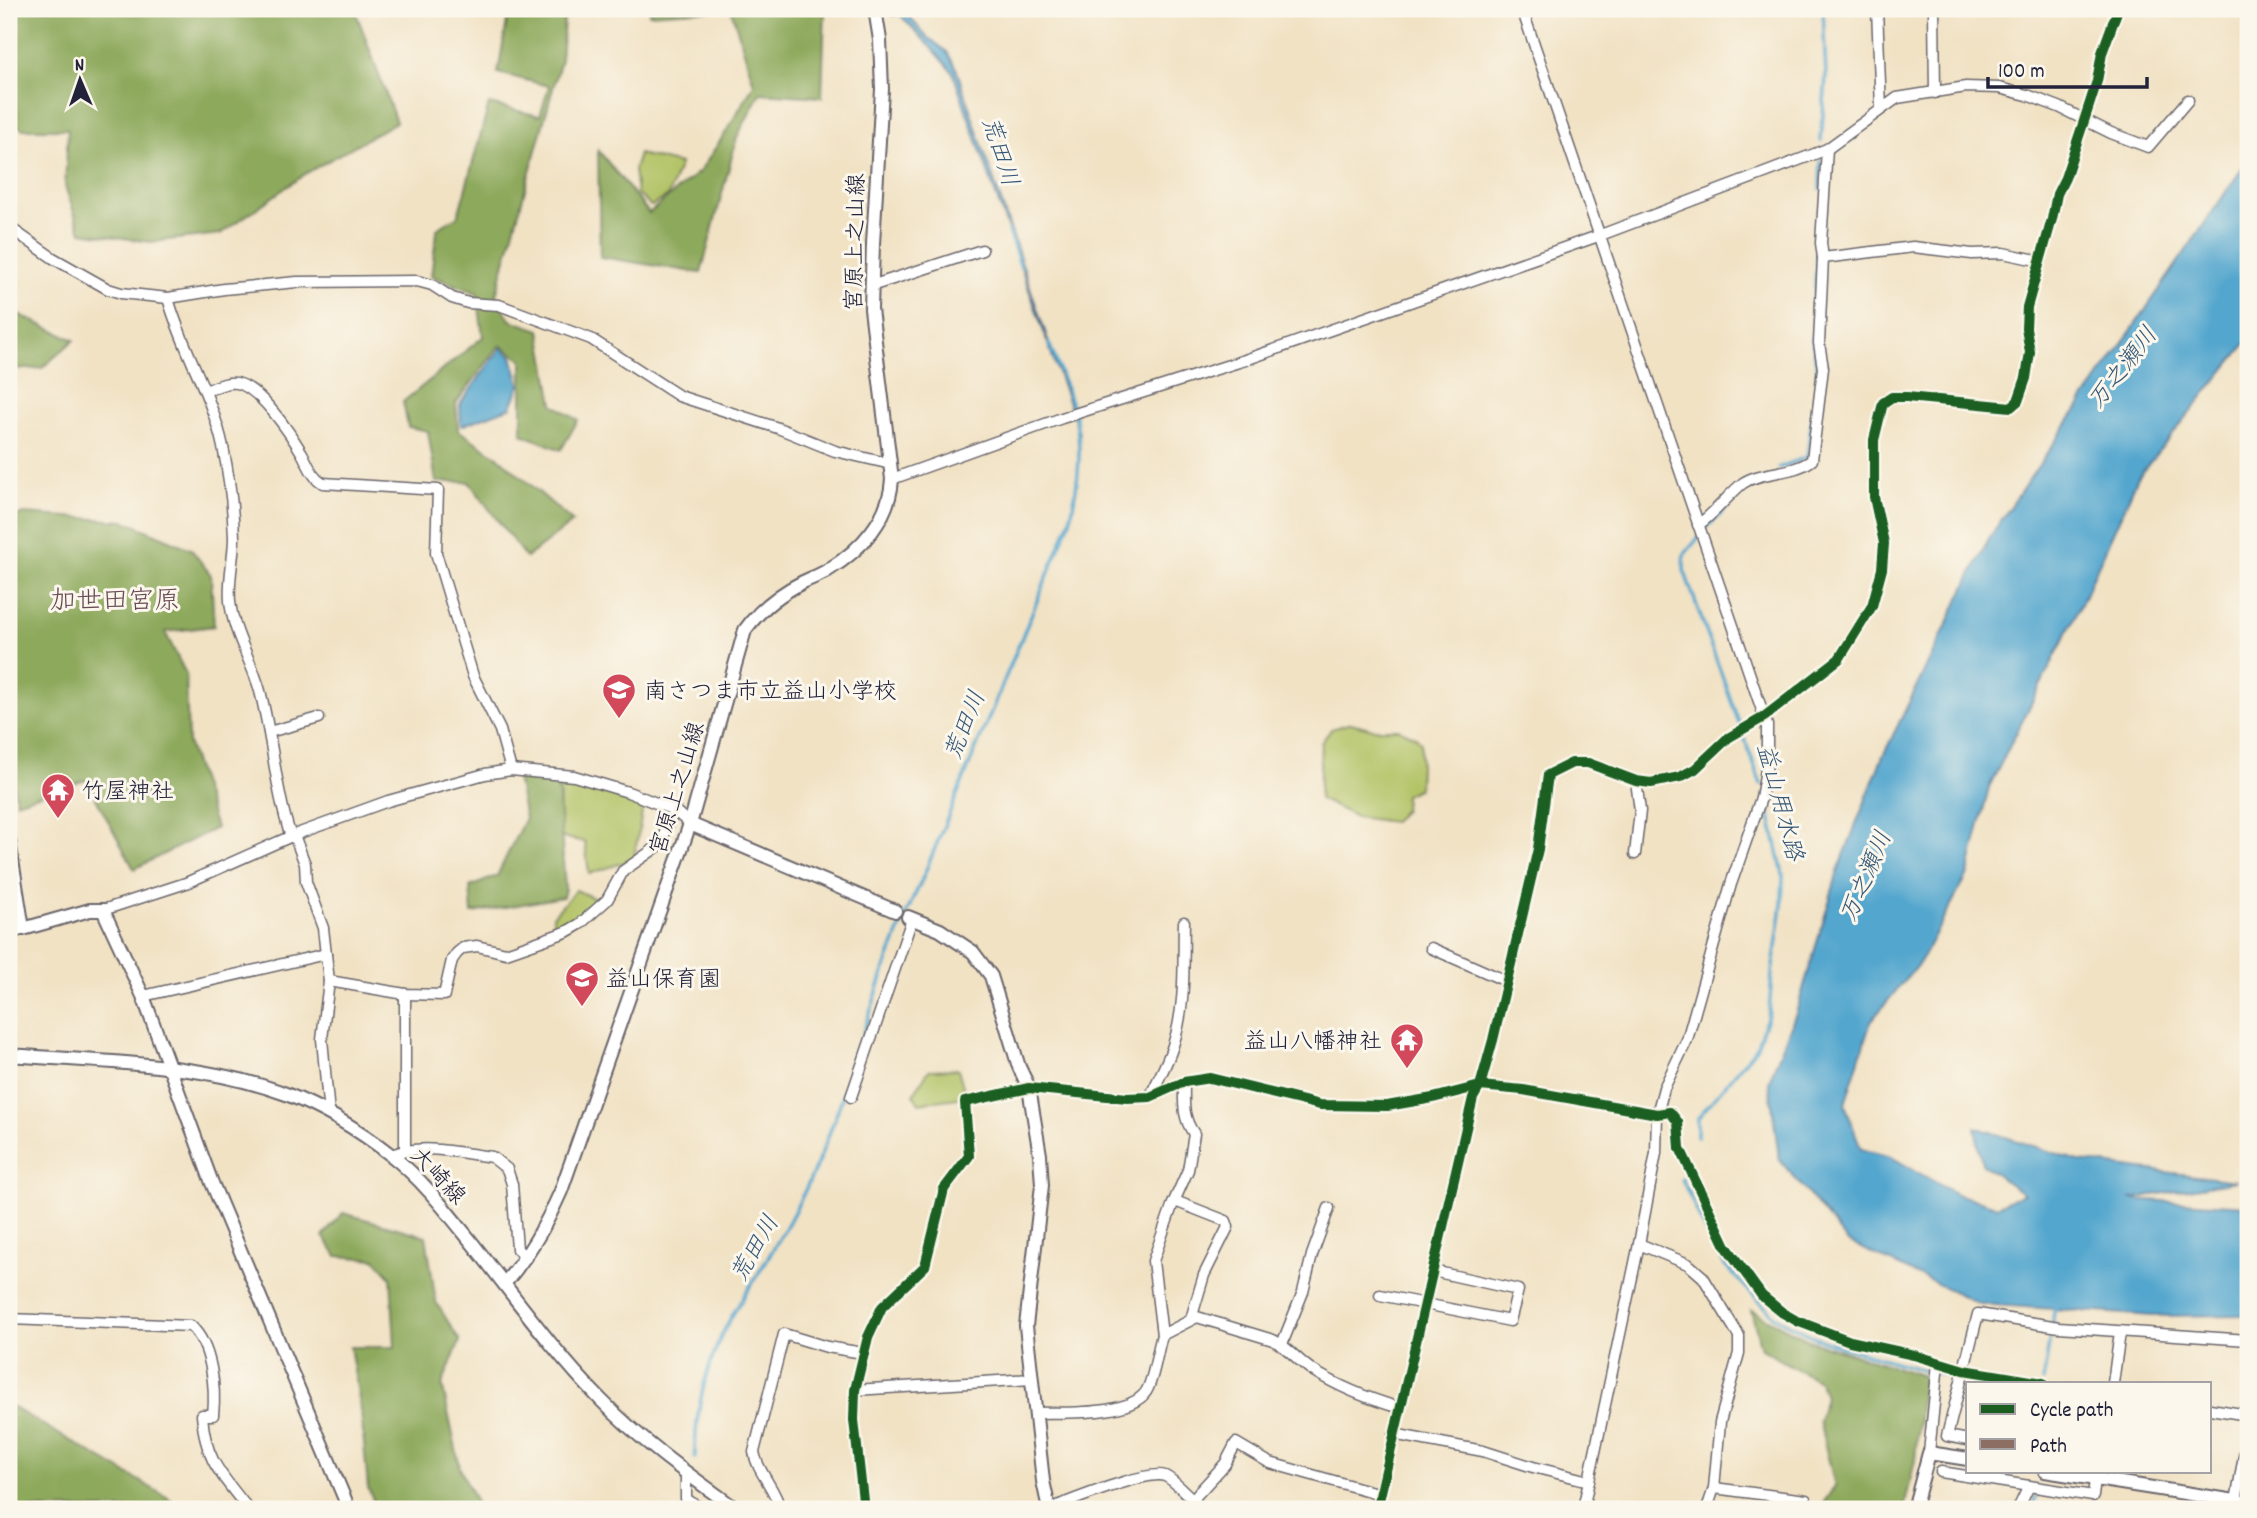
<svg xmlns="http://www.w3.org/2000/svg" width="2257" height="1518" viewBox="0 0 2257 1518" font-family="Dekko,'Klee One',sans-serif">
<rect width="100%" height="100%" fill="#fbf7ec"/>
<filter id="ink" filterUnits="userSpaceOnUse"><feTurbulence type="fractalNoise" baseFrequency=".0143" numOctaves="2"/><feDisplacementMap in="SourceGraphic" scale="14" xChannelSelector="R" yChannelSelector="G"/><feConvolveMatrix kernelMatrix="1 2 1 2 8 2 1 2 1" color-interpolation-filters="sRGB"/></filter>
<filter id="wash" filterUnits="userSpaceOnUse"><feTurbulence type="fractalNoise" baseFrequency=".00686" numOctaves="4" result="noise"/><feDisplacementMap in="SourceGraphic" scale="28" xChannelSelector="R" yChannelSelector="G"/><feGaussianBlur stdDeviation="1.57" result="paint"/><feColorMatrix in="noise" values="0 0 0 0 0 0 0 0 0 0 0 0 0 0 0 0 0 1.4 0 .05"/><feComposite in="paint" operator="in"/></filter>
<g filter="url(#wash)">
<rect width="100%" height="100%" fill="#f1e2c4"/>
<!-- green -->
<g fill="#b2c366" stroke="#6a7250" stroke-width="2">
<path d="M639 154 680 164 668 196 651 206 637 194 634 170Z"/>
<path d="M1351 723 1373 729H1399L1416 737 1421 743 1419 788 1405 795 1404 810 1393 822 1356 817 1319 799 1321 743 1331 729Z"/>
<path d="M560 781 608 792 643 806 634 859 589 874 585 842 560 837Z"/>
<path d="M576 890 598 900 566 928 553 931V916Z"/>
<path d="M958 1069 966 1097 919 1103 913 1095 929 1070Z"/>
</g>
<!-- forest -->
<g fill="#8da95b" stroke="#58664b" stroke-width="2">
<path d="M9 9H360L356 12 396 122 305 174 220 234 151 242 81 232 65 186 68 129H23L9 121Z"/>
<path d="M509 9H565L561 59 496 295 510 320 540 330 553 404 578 420 561 450 522 434V360L500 345 456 403 458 430 501 459 573 522 526 558 469 482H436L428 431 408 427 403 402 483 337 477 293 431 276 437 229 458 216 489 104 540 116 549 86 498 73Z"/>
<path d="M650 9H825L822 97 760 93 737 137 701 273 600 257 598 150 649 213 700 171 726 132 754 84 731 9 649 14Z"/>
<path d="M9 310 74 340 42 368 9 370Z"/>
<path d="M24 514 125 521 191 549 211 575 214 626 165 632 186 674 188 742 216 828 134 869 86 780 16 802 9 755V518Z"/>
<path d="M517 778 558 784 565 889 563 897 472 913 470 887 497 876 525 818Z"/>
<path d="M343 1213 426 1236 436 1302 460 1341 442 1384 460 1468 479 1509H377L368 1488 361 1411 350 1347H395L391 1277 375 1259 337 1256 323 1236Z"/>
<path d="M1751 1310 1808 1340 1923 1376 1915 1460 1904 1509H1819L1835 1486 1819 1421 1825 1396 1819 1381 1761 1349Z"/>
<path d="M9 1405 167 1497 183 1509H9Z"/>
</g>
<!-- water -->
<g fill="#53a6ce" stroke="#3a6484" stroke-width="2">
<path d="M895 9H903L924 34 947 52 956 68 1080 435 953 73C936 50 914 31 895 9Z"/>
<path d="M2248 160V341L2138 477 2076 615 1989 787 1968 874 1920 962 1871 1021 1845 1104 1861 1149 1891 1157 1956 1194 1996 1206 2024 1194 1982 1164 1975 1127 2079 1161 2236 1181 2130 1199 2248 1206V1315L2153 1316 1980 1304 1848 1242 1779 1159 1769 1081 1796 1013 1839 868 1882 758 1989 538Z"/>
<path d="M501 348 512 356 520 385 511 407 461 426 460 404Z"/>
</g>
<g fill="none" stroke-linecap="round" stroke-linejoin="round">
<!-- stream -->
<g stroke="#53a6ce" stroke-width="3.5">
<path d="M1821 141 1826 77 1823 9"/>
<path d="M1820 189 1821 162"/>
<path d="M1008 231 1021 267"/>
<path d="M1817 246 1812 341 1818 374"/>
<path d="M1778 468 1807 457 1813 409"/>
<path d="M1704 530 1747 489"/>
<path d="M1699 537 1684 555V570L1761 784"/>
<path d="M1697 1137V1119L1756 1048 1769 1012 1772 973 1782 906 1783 874 1765 794"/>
<path d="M1682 1179 1703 1225 1725 1266 1775 1317 1812 1336 1839 1346 1922 1370 1976 1383"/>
<path d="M2043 1381 2055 1306"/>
<path d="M695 1458C695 1423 701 1387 714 1354 725 1322 746 1294 763 1266 786 1229 806 1192 822 1152 858 1064 878 968 921 882L1070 521C1078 485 1084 445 1073 409 1067 386 1057 365 1049 343"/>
<path d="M2030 1509 2038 1494"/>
</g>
</g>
</g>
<g filter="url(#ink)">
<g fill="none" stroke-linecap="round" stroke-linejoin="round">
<!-- minor casing -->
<g stroke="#6a656b" stroke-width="13">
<g id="minor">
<path d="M1522 9 1767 725V764L1761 798 1731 884 1687 1040 1664 1088 1657 1114 1656 1153 1639 1244 1583 1509"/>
<path d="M1877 9 1881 108"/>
<path d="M1934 9 1935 93"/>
<path d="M9 227 53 258 108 289 121 293 168 298 224 289 297 282 417 281 432 285 452 298 468 303 499 305 591 339 679 396 778 428 835 451 891 464"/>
<path d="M1823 258 1821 243 1827 149"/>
<path d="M871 286 982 250"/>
<path d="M168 298C182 349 212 395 223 447 229 476 233 507 234 537 234 558 228 580 230 601 233 633 252 661 260 691 273 740 275 789 291 837"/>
<path d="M205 391C214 388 227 381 237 383 260 388 290 433 302 453 308 464 312 477 323 483L438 490 436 553 473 676 500 730 511 770"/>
<path d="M892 479 1062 418 1245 360 1598 236 1812 155 1827 149 1897 98 1966 87 1999 88 2027 95 2059 107 2111 133 2148 147 2188 100"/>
<path d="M1698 525C1715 513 1729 494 1743 483 1763 470 1792 475 1812 460L1823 368 1819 343 1823 258 1913 247 1972 254 2003 253 2041 261"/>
<path d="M269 732 319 718"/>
<path d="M294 835 305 864 306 882 323 928 329 981 322 1039 329 1114"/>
<path d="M1635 854 1640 811 1636 781"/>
<path d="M103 910 186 883 294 835 388 801 485 774 511 770 574 776 628 792 674 810 690 824"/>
<path d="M9 935 23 929"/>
<path d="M1431 948 1506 981"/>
<path d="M329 981 405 994 444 995 452 960 457 953 463 948 477 946 506 953 566 932 580 924 607 900 623 871 660 845 674 810"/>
<path d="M405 994V1150"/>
<path d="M143 996 326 954"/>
<path d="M851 1097 912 919"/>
<path d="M1150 1097C1158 1079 1169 1061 1174 1042 1186 1004 1183 962 1184 922"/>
<path d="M391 1155C423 1143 460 1153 492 1157L507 1169 512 1184 517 1249 526 1258"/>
<path d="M1175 1201 1226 1221 1228 1227 1204 1275 1191 1319"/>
<path d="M1639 1244 1688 1264 1703 1277 1739 1336V1353L1720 1422 1714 1488 1707 1509"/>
<path d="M1380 1295 1510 1321 1518 1290 1433 1271"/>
<path d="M9 1319 191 1326C212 1346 216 1388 213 1415H202C205 1461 222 1475 248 1509"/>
<path d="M1162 1335 1153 1261 1172 1206 1188 1170 1194 1134C1182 1117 1184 1103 1184 1082"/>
<path d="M1282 1344 1303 1292 1312 1255 1329 1208"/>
<path d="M2113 1383 2120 1332"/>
<path d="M855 1390 1032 1379"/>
<path d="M2210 1409 2248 1415"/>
<path d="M1036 1413C1063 1412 1136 1417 1148 1388 1155 1372 1157 1352 1162 1335L1197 1317 1273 1340C1288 1347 1298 1361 1312 1370 1339 1387 1369 1399 1400 1408"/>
<path d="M1393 1434 1483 1451 1533 1467 1589 1481"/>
<path d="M1968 1440 1947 1436 1978 1314 2059 1327 2248 1340"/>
<path d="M1929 1453 1938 1363"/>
<path d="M1941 1472 2029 1486"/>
<path d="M686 1474V1499L701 1509"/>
<path d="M1714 1488 1806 1500"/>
<path d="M1192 1500 1225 1464 1236 1443 1270 1463 1380 1494"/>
<path d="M2236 1501 2248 1433"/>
<path d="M780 1509C776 1489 757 1472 754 1452L784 1334 827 1347 863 1353"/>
<path d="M864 1509 854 1420 855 1390 868 1337 882 1307 925 1266 944 1189 969 1156 965 1102 1029 1088 1127 1098 1150 1097 1184 1082 1210 1078 1320 1105 1387 1106 1433 1098 1480 1086 1523 1090 1657 1114 1670 1112 1678 1122 1680 1148 1726 1246 1762 1296 1783 1313 1797 1321 1850 1341 1914 1355 1964 1370 2043 1383"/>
<path d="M1049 1509C1069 1502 1147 1469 1165 1476 1173 1479 1195 1502 1202 1509"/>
<path d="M1377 1509 1473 1098 1480 1086 1493 1040 1538 849 1548 775 1572 763H1588L1636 781 1651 783 1680 777 1695 769 1728 738 1764 717 1839 659 1872 606 1882 569 1884 543 1874 497V440L1883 403 1892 397H1907L2011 407 2018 401 2026 378 2030 352 2026 328 2027 307 2052 219 2057 194 2065 178 2084 121 2097 81 2102 53 2118 9"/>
<path d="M2018 1509 2029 1486 2093 1496 2096 1471"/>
</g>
</g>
<!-- tertiary casing -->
<g stroke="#6a656b" stroke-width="16">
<g id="tertiary">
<path d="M690 824 895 911"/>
<path d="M9 841 23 929 90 910H103L143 996 212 1183 349 1509"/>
<path d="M908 917 940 930 973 952 991 976 1019 1067 1029 1088 1040 1155 1042 1185 1026 1326 1043 1481 1049 1509"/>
<path d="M9 1055C99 1062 201 1062 286 1094 323 1108 359 1130 391 1155 423 1180 448 1213 473 1244 514 1296 554 1352 601 1400 642 1442 689 1475 736 1509"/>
<path d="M505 1283C530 1253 545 1227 561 1191L690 824 745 630C761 608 779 594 803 582 811 578 821 575 828 570 861 550 890 518 892 479L871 309 873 244 882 89 880 40 875 9"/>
<path d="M2045 1471 2248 1503"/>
<path d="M1914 1509 1929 1453 1968 1459"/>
</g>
</g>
<!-- minor -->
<use href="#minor" stroke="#fff" stroke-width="10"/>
<!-- tertiary -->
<use href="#tertiary" stroke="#fff" stroke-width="12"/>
<!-- quiet -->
<path stroke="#8d6e63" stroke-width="9" stroke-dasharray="18 9" stroke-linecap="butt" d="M890 14 907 9"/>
<!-- cycleway casing -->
<g stroke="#fbf7ec" stroke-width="15">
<g id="cycleway">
<path d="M864 1509 854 1420 855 1390 868 1337 882 1307 925 1266 944 1189 969 1156 965 1102 1029 1088 1127 1098 1150 1097 1184 1082 1210 1078 1320 1105 1387 1106 1433 1098 1480 1086 1523 1090 1657 1114 1670 1112 1678 1122 1680 1148 1726 1246 1762 1296 1783 1313 1797 1321 1850 1341 1914 1355 1964 1370 2043 1383"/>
<path d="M1377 1509 1473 1098 1480 1086 1493 1040 1538 849 1548 775 1572 763H1588L1636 781 1651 783 1680 777 1695 769 1728 738 1764 717 1839 659 1872 606 1882 569 1884 543 1874 497V440L1883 403 1892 397H1907L2011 407 2018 401 2026 378 2030 352 2026 328 2027 307 2052 219 2057 194 2065 178 2084 121 2097 81 2102 53 2118 9"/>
</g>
</g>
<!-- cycleway -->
<use href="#cycleway" stroke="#1b5e20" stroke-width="10"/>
</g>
</g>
<!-- icons -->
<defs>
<g id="school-pin" transform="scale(1.75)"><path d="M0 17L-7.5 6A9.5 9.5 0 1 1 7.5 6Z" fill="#d1495b" stroke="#fbf7ec"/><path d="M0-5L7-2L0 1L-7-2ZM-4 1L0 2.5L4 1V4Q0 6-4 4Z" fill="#fff"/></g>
<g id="temple-pin" transform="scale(1.75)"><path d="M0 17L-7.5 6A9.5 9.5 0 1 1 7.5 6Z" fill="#d1495b" stroke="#fbf7ec"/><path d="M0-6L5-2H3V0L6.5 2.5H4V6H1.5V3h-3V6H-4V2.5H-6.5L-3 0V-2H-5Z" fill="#fff"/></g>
</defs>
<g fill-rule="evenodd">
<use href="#school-pin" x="619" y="690"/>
<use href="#temple-pin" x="58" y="790"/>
<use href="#school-pin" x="582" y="978"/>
<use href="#temple-pin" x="1407" y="1040"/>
</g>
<g text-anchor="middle" stroke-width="6" stroke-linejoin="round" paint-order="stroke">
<!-- street labels -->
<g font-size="23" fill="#22223b" stroke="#fbf7ec">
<text transform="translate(854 242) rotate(-89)" y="8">宮原上之山線</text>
<text transform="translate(676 788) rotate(-73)" y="8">宮原上之山線</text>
<text transform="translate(439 1175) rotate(47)" y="8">大崎線</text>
</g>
<!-- poi labels -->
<g font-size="23" fill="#22223b" stroke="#fbf7ec" text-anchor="start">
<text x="644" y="698">南さつま市立益山小学校</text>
<text x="82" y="798">竹屋神社</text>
<text x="606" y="986">益山保育園</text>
<text x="1382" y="1048" text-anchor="end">益山八幡神社</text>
</g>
<!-- water labels -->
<g font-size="24" font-style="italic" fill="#365776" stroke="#fbf7ec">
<text transform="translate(1001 151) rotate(72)" y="8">荒田川</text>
<text transform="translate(2122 367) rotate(-52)" y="8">万之瀬川</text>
<text transform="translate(964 725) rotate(-68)" y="8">荒田川</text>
<text transform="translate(1781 802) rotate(75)" y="8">益山用水路</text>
<text transform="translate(1865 876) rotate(-67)" y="8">万之瀬川</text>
<text transform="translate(754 1248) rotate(-60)" y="8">荒田川</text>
</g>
<!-- quarter labels -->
<g font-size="26" fill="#684a56" stroke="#fbf7ec">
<text x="115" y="608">加世田宮原</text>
</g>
</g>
<!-- margin -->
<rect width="2257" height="1518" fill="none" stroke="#fbf7ec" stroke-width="35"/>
<!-- legend -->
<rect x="1966" y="1382" width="245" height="91" fill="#fbf7ec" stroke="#a4a2a5" stroke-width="2"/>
<rect x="1980" y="1404" width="35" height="10" fill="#1b5e20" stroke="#a4a2a5" stroke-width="2"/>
<text x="2030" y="1416" font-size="21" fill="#22223b">Cycle path</text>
<rect x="1980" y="1439" width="35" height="10" fill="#8d6e63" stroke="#a4a2a5" stroke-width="2"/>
<text x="2030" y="1452" font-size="21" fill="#22223b">Path</text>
<!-- north arrow -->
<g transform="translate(80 80) rotate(358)" stroke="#fbf7ec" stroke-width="5" paint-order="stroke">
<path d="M0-5L12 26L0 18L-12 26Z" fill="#22223b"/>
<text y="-10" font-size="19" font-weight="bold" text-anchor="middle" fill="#22223b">N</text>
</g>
<!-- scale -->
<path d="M1988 77v10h159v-10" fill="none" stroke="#22223b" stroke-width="3.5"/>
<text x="1998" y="77" font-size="21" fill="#22223b" stroke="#fbf7ec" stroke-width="5" paint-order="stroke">100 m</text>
</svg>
